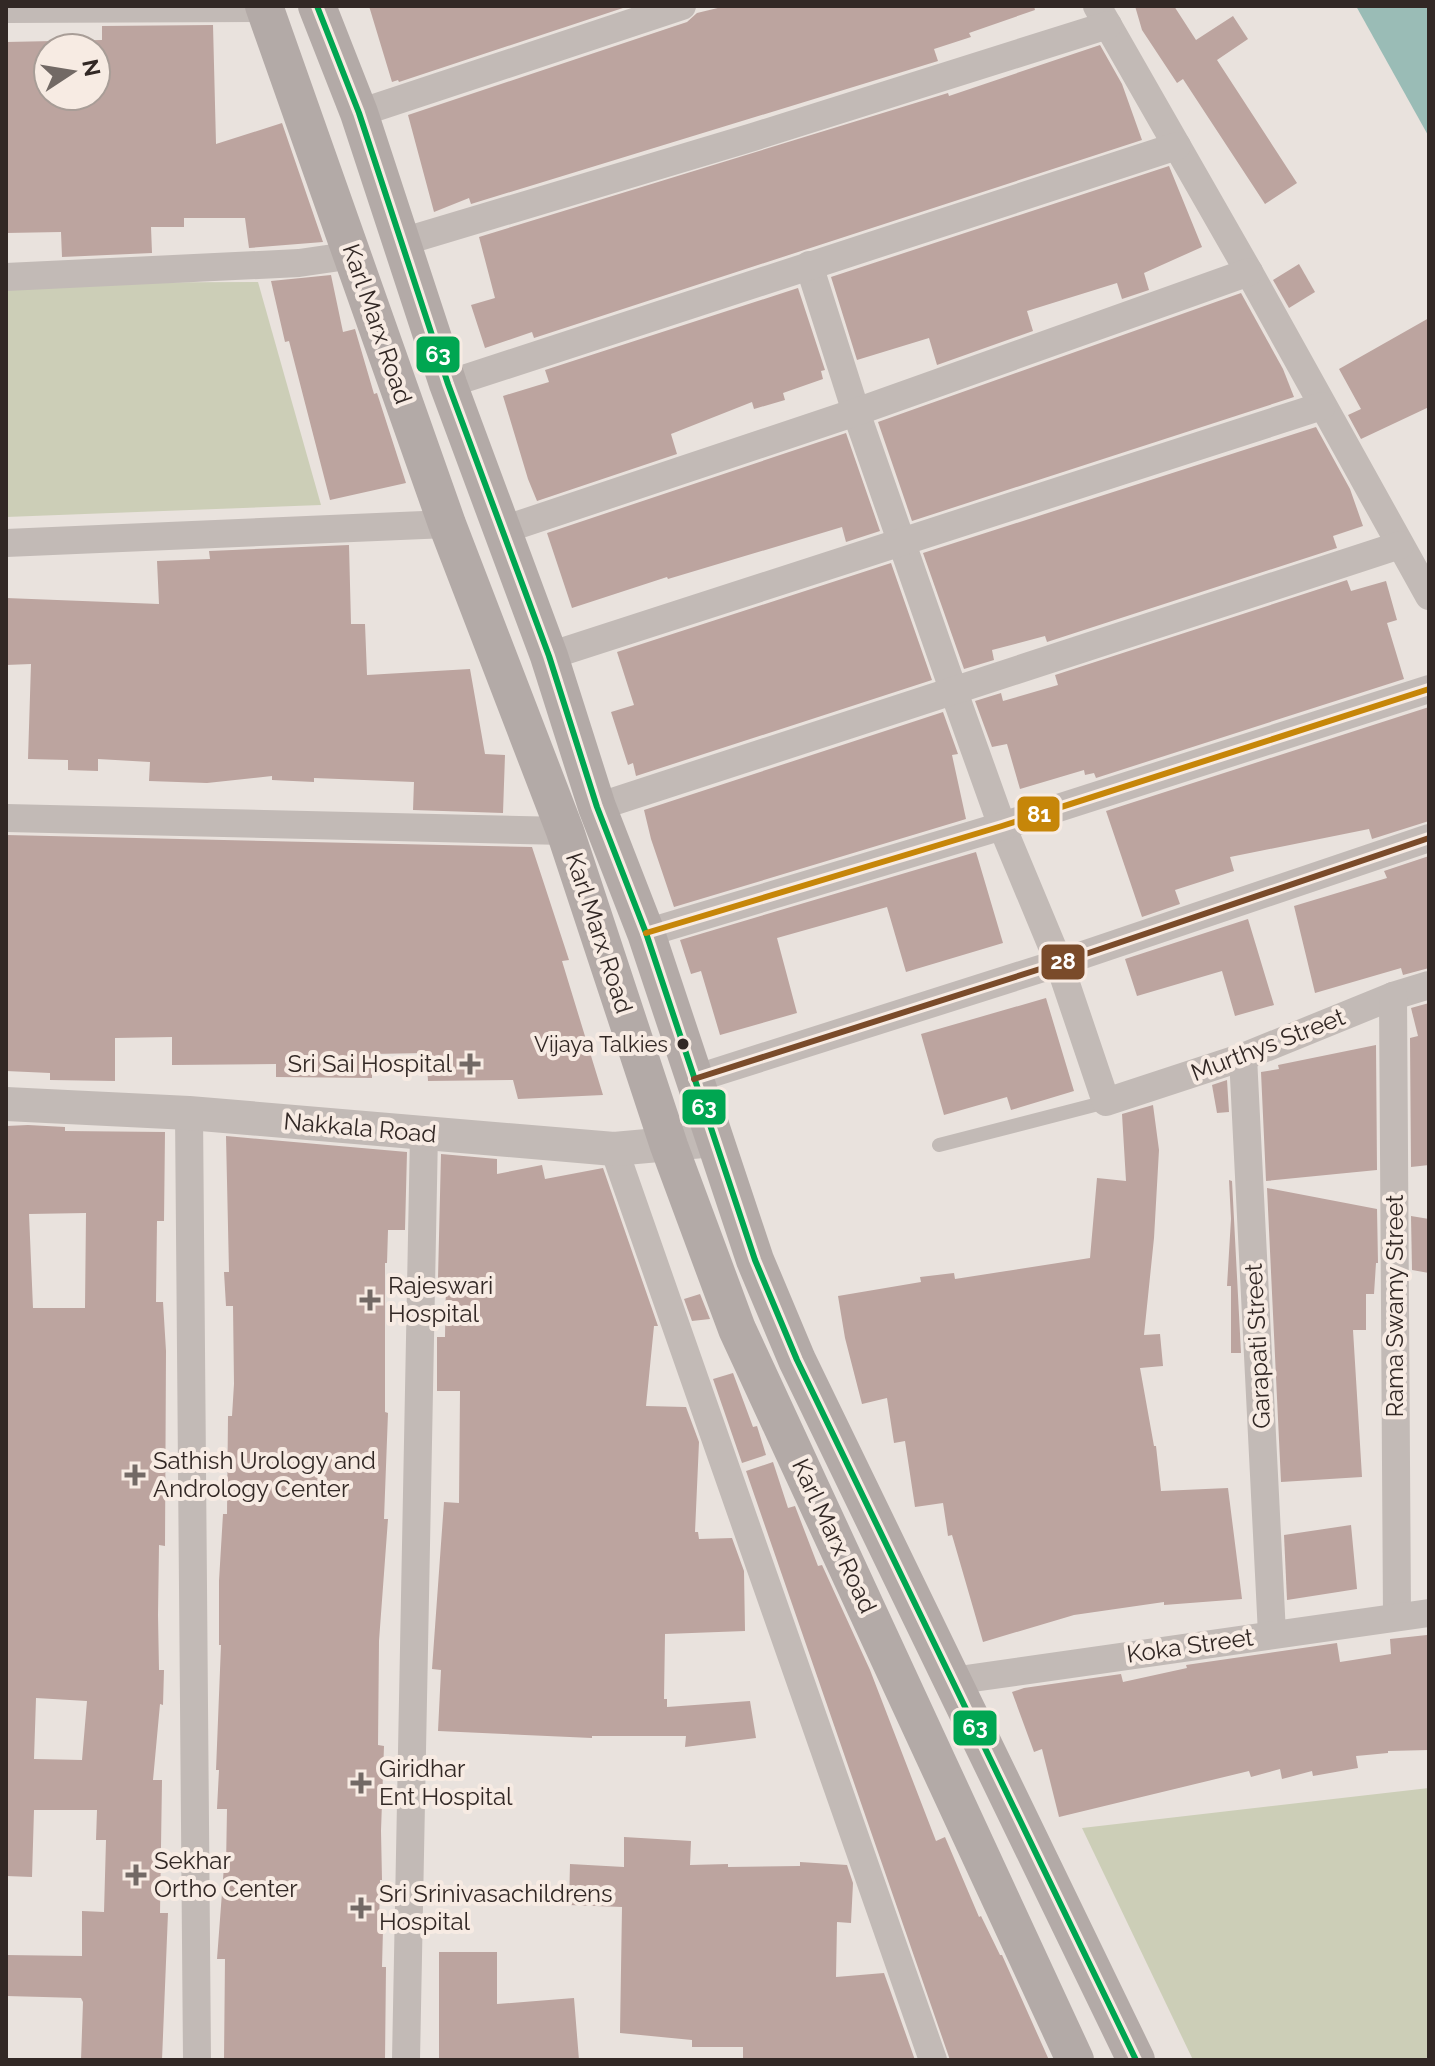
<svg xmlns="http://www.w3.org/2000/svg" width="1435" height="2066" viewBox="0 0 1435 2066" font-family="Raleway,sans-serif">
<rect width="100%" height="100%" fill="#e9e2dd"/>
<!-- green -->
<g fill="#ccceb7">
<path d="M258 282 321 505 6 517V283Z"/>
<path d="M1429 1788V2060H1193L1082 1828Z"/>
</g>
<!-- water -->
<path fill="#9abcb6" d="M1356 6H1429V137Z"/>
<!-- building -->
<g fill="#bca49f" fill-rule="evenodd">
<path d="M369 6H626V7L399 82 398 80 392 82Z"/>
<path d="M726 6H1034L1035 10 969 33 971 37 934 49 938 61 471 204 469 198 434 212 408 115 687 22 697 13Z"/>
<path d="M1135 6H1174L1196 40 1233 16 1248 39 1217 60 1297 183 1265 204 1183 79 1177 83 1142 30Z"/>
<path d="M213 25 216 144 282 123 323 242 249 248 245 218H184V227H151L152 253 62 257 61 232 6 233V42L102 40V26ZM48 48H96V96H48Z"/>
<path d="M1100 45 1122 84 1142 140 534 338 532 332 485 348 471 305 495 298 479 237 948 93 949 96Z"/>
<path d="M1169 166 1202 247 1144 273 1149 290 1122 299 1117 283 1027 311 1033 331 937 365 929 338 857 360 831 277Z"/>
<path d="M1299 264 1315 292 1289 308 1273 280Z"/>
<path d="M331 275 343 332 355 329 374 394 377 393 406 483 330 500 289 341 285 342 271 281Z"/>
<path d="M798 288 825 370 821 371 823 379 783 393 785 400 754 409 752 402 671 434 677 454 537 501 528 479 503 396 549 382 545 370Z"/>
<path d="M1241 293 1283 369 1294 397 912 521 878 422Z"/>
<path d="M1429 318V407L1361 439 1348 415 1361 409 1339 369Z"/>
<path d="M1316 427 1350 489 1363 526 1333 536 1337 548 1047 642 1045 636 992 650 994 660 964 669 923 553Z"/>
<path d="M846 433 880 531 846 542 842 527 668 579 667 577 572 608 547 533Z"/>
<path d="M349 545 351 624H365L367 675 470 669 485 754 505 755 503 813 413 810 414 782 314 778V782L272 780V776L207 783 149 781 150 762 98 759V771L68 770V760L28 759 31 664 6 665V598L159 604 157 561 210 559 209 551Z"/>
<path d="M891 563 932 680 636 776 633 763 628 765 611 712 634 705 617 652Z"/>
<path d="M1347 580 1351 591 1386 581 1397 620 1387 623 1404 679 1096 778 1094 773 1085 775 1084 770 1020 789 1007 744 992 747 975 701 1001 693 1003 701 1058 685 1055 675Z"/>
<path d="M1429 707V821L1372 839 1369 829 1230 857 1234 871 1175 890 1180 904 1142 917 1106 811Z"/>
<path d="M943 712 958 754 952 755 966 819 674 907 651 839 644 810Z"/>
<path d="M6 835 532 847 569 960 562 961 603 1095 518 1099 513 1080 428 1081 426 1053 372 1054V1078L276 1077V1064L172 1065V1037L115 1038V1081L50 1080V1073L6 1071Z"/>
<path d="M976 852 1003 943 906 972 887 907 777 938 797 1013 720 1035 701 971 691 974 680 940Z"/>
<path d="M1429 856V968L1403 975 1401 968 1315 993 1294 906 1387 878 1384 871Z"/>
<path d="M1248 919 1274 1005 1235 1016 1222 971 1137 996 1125 959Z"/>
<path d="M1046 998 1074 1091 1011 1110 1007 1097 944 1115 921 1034Z"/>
<path d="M1429 1003V1165L1411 1167 1410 1038 1418 1036 1411 1008Z"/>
<path d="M1376 1045 1377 1170 1266 1181 1261 1072 1279 1069 1278 1065Z"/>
<path d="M1227 1080 1229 1112 1217 1113 1212 1085Z"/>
<path d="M1153 1105 1159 1150 1154 1238 1144 1335 1160 1334 1163 1366 1140 1368 1154 1446H1156L1161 1491 1228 1488 1242 1599 1164 1605V1602L1074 1615 983 1642 952 1535 948 1536 943 1503 915 1507 905 1441 894 1443 887 1398 862 1404 845 1338 838 1296 921 1282 920 1277 954 1273 955 1279 1090 1258 1097 1178 1126 1181 1122 1114Z"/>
<path d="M28 1125 65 1127V1131L165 1132 164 1221H157L156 1302H163L166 1351 165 1546 159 1545 158 1615 159 1670H164L163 1705 160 1704 153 1780H162L160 1913H168L162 2060H81L83 2002 81 1998 6 1996V1955L82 1956V1911L104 1912 106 1840H96L97 1810H34L32 1877 6 1876V1126ZM86 1213 85 1308H33L29 1214ZM36 1698 87 1701 82 1760 34 1759Z"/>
<path d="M226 1136 407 1152 405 1230H388L387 1263H385V1412L388 1413 384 1519H388L379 1641 378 1745 384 1746 381 1831 382 1880H380L379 1928 383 1929 382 1967H386L385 2060H224L225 1959H217L224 1866H226L227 1809H217L219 1770H216L221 1645H219V1581L223 1514H227L228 1416H232L234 1384 233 1306H226L224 1272H229Z"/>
<path d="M441 1154 497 1159V1174L542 1165 545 1179 603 1168 658 1326H654L646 1406 686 1407 699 1442 695 1532H698L699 1539 732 1538 744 1571 745 1631 665 1634 664 1699H667V1707L750 1701 756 1738 685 1747 686 1736H592V1738L438 1731 441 1670 432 1669 444 1502 459 1503 460 1391H437V1337H445L446 1279 438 1278Z"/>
<path d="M1229 1180 1232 1181 1241 1353H1231V1286H1227L1231 1219Z"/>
<path d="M1267 1188 1377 1209 1378 1263H1376L1374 1294H1366V1330H1353L1362 1477 1281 1482Z"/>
<path d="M1411 1216 1429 1219V1273L1412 1270Z"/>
<path d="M700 1294 710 1319 692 1321 684 1299Z"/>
<path d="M733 1373 753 1427 757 1426 766 1455 742 1463 713 1379Z"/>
<path d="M773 1462 788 1508 795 1506 818 1566 822 1565 870 1670 936 1841 945 1837 979 1917 981 1916 1000 1955H1002L1049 2060H950L746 1471Z"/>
<path d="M1351 1525 1357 1589 1287 1600 1284 1535Z"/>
<path d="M1427 1635 1429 1750 1388 1751V1753L1356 1756 1358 1768 1313 1776 1312 1771 1282 1779 1280 1769 1251 1777 1249 1771 1059 1817 1042 1749 1034 1752 1012 1692 1024 1688 1121 1674 1123 1682 1187 1668 1186 1665 1337 1643 1340 1662 1391 1654 1390 1639Z"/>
<path d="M624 1837 691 1841 690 1865 728 1864V1867L800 1866V1862L847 1865 853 1883 851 1923 837 1922 836 1977 884 1973 915 2060H743V2047H692V2040L620 2033 622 1907 569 1905 570 1864 624 1867Z"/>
<path d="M439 1952H497V2004L574 1998 579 2060H439Z"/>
</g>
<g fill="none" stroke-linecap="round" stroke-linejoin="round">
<!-- service -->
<path stroke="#c2bab6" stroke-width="14" d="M939 1145 1106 1102"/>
<!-- minor -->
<g stroke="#c2bab6" stroke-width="28">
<path d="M1097 6 1249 272 1429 596"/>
<path d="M6 9 265 8"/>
<path d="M359 113 682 6"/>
<path d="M402 242 753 137 1108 25"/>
<path d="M809 265 856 412 954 692 1002 826 1059 963 1106 1102 1243 1057 1393 996 1429 985"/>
<path d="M6 277 299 263 354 255"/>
<path d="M448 384 1177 146"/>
<path d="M503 530 856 412 1249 272"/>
<path d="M6 543 447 524"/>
<path d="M549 656 1322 406"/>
<path d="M597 807 1400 545"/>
<path d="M6 818 565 831"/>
<path d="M646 933 1002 826 1429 689"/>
<path d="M1393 996 1397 1617"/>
<path d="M1243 1057 1272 1634"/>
<path d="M694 1079 1059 963 1429 838"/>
<path d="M189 1113 197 2060"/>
<path d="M614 1149 933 2060"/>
<path d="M952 1681 1429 1613"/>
<path d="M406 2060 424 1133"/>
</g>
<!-- tertiary -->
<path stroke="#c2bab6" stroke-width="34" d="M6 1104 189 1113 614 1149 714 1140"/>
<!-- secondary -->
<g stroke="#b3aaa7" stroke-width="38">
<path d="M264 6 447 524 565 831 669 1146 737 1329 1075 2060"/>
<path d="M317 6 359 113 448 384 549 656 597 807 646 933 755 1260 797 1360 1136 2060"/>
</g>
<!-- bus-1 casing -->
<g stroke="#f7ebe3" stroke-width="12">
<path id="bus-1" d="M317 6 359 113 448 384 549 656 597 807 646 933 755 1260 797 1360 1136 2060"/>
</g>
<!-- bus-2 casing -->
<g stroke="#f7ebe3" stroke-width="12">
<path id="bus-2" d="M646 933 1002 826 1429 689"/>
</g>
<!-- bus-3 casing -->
<g stroke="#f7ebe3" stroke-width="12">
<path id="bus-3" d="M694 1079 1059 963 1429 838"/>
</g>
<!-- bus-1 -->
<use href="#bus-1" stroke="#00a651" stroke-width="6"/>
<!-- bus-2 -->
<use href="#bus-2" stroke="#c68609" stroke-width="6"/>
<!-- bus-3 -->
<use href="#bus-3" stroke="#7a4b2a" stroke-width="6"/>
</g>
<!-- markers -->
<circle fill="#322825" stroke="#f7ebe3" stroke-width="3" cx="683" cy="1044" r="7"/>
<g fill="#726965" stroke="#f7ebe3" stroke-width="3">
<path d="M466 1052h8v8h8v8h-8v8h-8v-8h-8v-8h8z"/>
<path d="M366 1288h8v8h8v8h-8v8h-8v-8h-8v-8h8z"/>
<path d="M131 1463h8v8h8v8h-8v8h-8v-8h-8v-8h8z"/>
<path d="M357 1771h8v8h8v8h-8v8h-8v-8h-8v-8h8z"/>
<path d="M132 1863h8v8h8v8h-8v8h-8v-8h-8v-8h8z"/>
<path d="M357 1896h8v8h8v8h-8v8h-8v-8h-8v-8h8z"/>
</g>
<g text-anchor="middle" stroke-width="8" stroke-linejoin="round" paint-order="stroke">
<!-- bus labels -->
<g font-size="22" fill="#322825" stroke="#f7ebe3" text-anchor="end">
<text x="668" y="1052">Vijaya Talkies</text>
</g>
<!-- street labels -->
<g font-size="24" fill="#322825" stroke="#f7ebe3">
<text transform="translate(377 324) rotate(71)" y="8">Karl Marx Road</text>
<text transform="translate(599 933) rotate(72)" y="8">Karl Marx Road</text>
<text transform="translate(1268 1045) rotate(-21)" y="8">Murthys Street</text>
<text transform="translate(360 1128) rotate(5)" y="8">Nakkala Road</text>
<text transform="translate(1395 1306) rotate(-90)" y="8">Rama Swamy Street</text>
<text transform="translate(1258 1346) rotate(-93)" y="8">Garapati Street</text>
<text transform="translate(834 1536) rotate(65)" y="8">Karl Marx Road</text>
<text transform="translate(1190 1646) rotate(-8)" y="8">Koka Street</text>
</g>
<!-- poi labels -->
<g font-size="24" fill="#322825" stroke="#f7ebe3" text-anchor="start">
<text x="452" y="1072" text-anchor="end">Sri Sai Hospital</text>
<text x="388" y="1294">Rajeswari<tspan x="388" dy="28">Hospital</tspan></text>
<text x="153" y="1469">Sathish Urology and<tspan x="153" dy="28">Andrology Center</tspan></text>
<text x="379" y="1777">Giridhar<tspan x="379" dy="28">Ent Hospital</tspan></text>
<text x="154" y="1869">Sekhar<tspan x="154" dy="28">Ortho Center</tspan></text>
<text x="379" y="1902">Sri Srinivasachildrens<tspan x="379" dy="28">Hospital</tspan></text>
</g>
</g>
<g stroke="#f7ebe3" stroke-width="3">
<rect x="415" y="335" width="46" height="39" rx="8" fill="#00a651"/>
<rect x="1016" y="795" width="45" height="38" rx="8" fill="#c68609"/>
<rect x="1040" y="943" width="46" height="38" rx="8" fill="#7a4b2a"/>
<rect x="681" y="1088" width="46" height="38" rx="8" fill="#00a651"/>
<rect x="952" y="1709" width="46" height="38" rx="8" fill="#00a651"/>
</g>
<g font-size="22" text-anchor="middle" font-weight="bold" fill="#fff">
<text x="438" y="362">63</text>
<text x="1039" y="822">81</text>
<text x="1063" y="969">28</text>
<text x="704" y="1115">63</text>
<text x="975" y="1735">63</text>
</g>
<!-- border -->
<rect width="1435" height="2066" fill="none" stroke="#322825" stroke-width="16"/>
<!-- north arrow -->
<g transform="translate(72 72) rotate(78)"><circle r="38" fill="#f7ebe3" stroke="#a89d97" stroke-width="2"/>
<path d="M0-6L14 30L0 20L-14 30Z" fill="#726965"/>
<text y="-12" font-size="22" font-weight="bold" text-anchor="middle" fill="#322825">N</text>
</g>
</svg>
